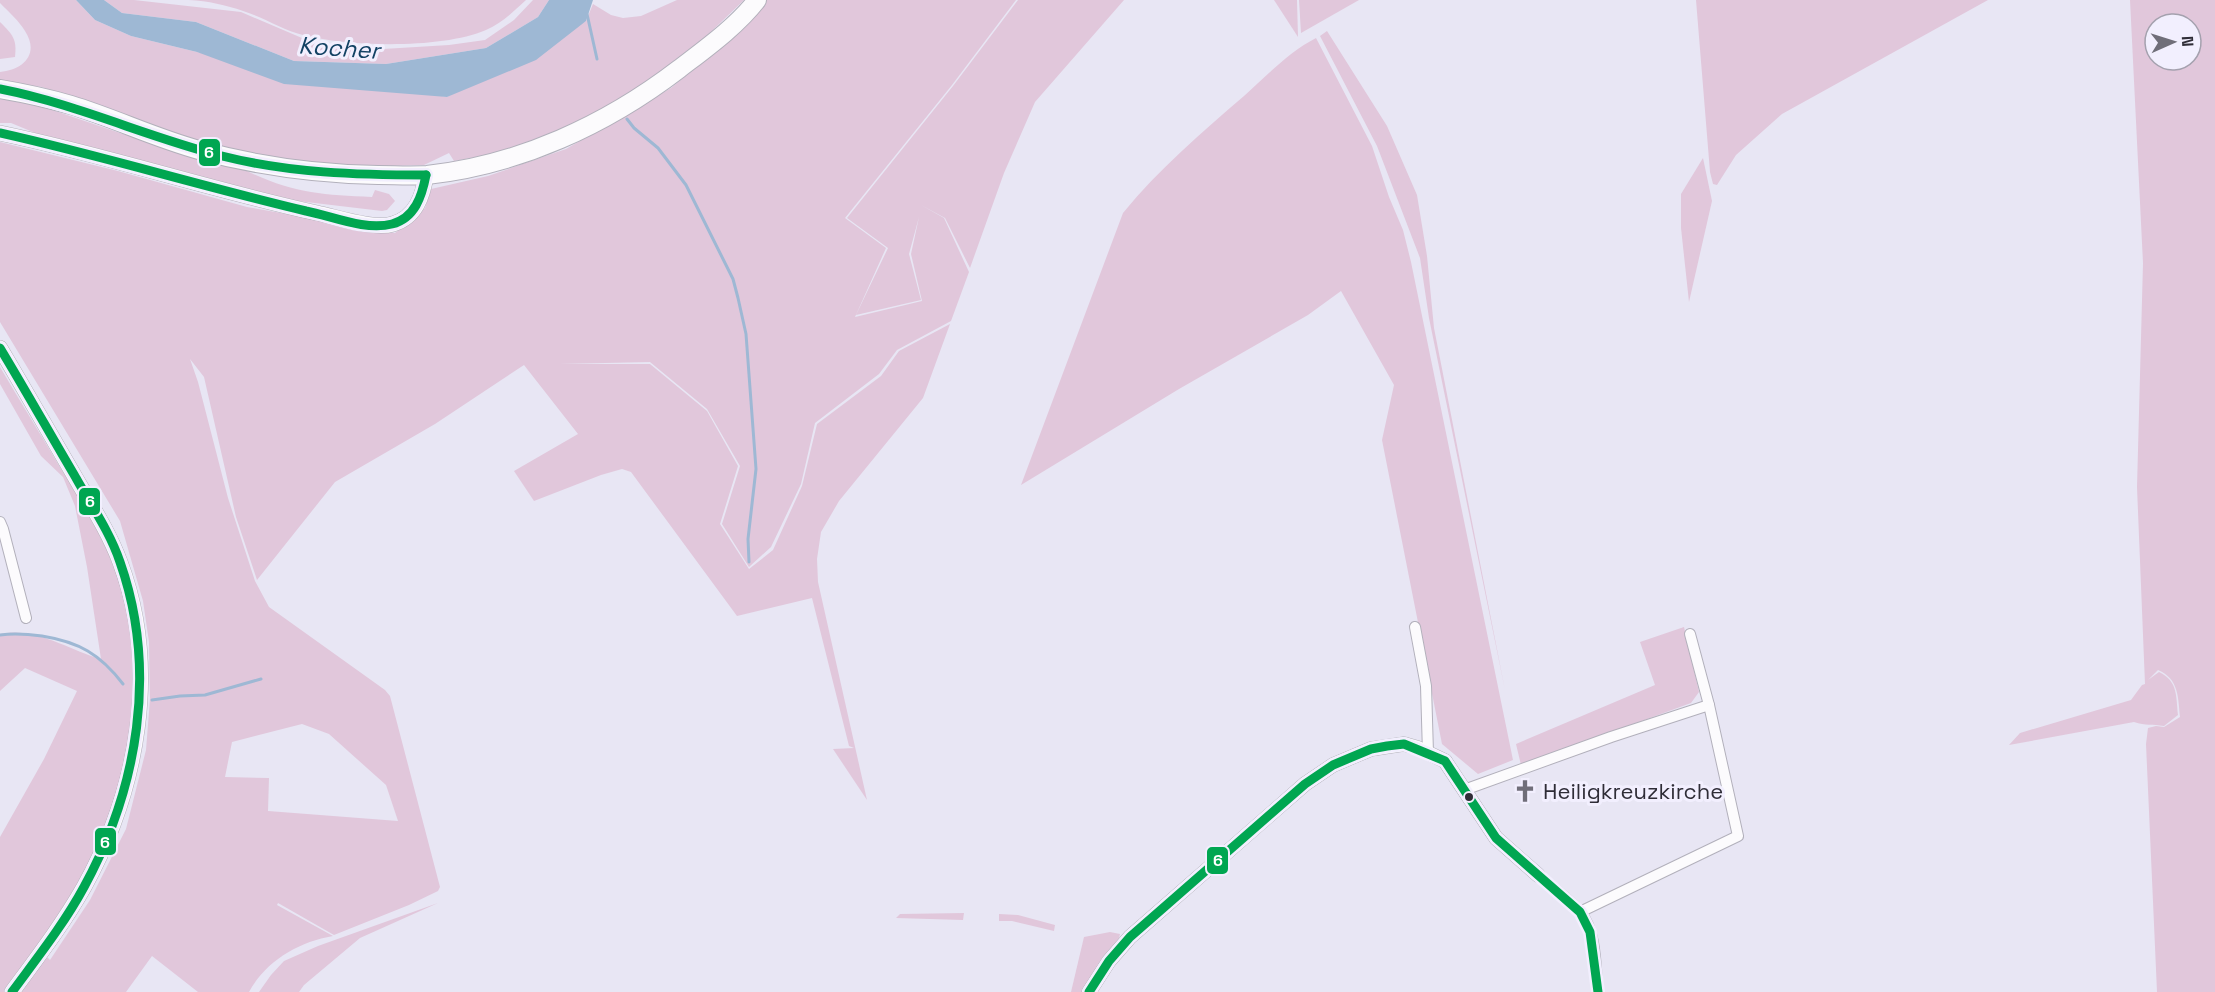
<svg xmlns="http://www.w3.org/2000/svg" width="2215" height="992" viewBox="0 0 2215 992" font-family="'Space Grotesk',sans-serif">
<rect width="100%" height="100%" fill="#e8e6f4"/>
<!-- green -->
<g fill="#e1c7db" fill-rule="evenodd">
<path d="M0 0H76L95 20 131 36 197 52 447 97 586 21 593 4 611 15 623 18 641 16 677 0H744L689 53 614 104 549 135 502 152 454 161 449 153 424 165 355 167 273 160 206 144 42 87 0 81V72C23 70 40 54 25 31 19 21 9 12 0 3Z"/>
<path d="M104 0H134L241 12 316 44 383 49 449 45 485 40 514 20 533 0H549L538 17 486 48 386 64 294 61 196 22 122 13Z"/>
<path d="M189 0H526C513 12 502 23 486 30 442 49 349 47 303 35 283 30 263 17 243 11 226 5 208 1 189 0Z"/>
<path d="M764 0H1016L952 85 845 218 886 248 855 317 922 301 911 254 919 217 909 254 921 300 856 315 888 248 847 218 953 86 1018 0H1124L1035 102 1004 173 970 268 945 218 921 205 944 218 969 272 951 321 897 350 879 374 815 423 801 484 771 547 749 567 722 524 740 466 707 409 650 362 560 364H650L707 411 738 466 720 524 749 569 773 550 802 486 817 424 881 376 899 351 950 324 923 398 839 501 821 532 817 559 818 582 867 800 833 749 854 748 849 746 812 598 737 616 631 472 622 469 601 475 534 501 514 471 578 434 524 365 435 424 335 482 257 580 236 517 204 377 190 359 198 382 228 498 255 581 269 607 385 690 390 696 440 887 438 891 409 905 334 935 278 903 277 905 333 936C298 942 266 961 249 992H198L152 956 126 992H0V837L44 759 77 691 25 668 0 691V634C35 626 69 650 101 659L87 567 75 506 63 477 41 456 0 384V367C19 399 39 432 58 464 77 495 99 525 112 559 153 661 130 793 78 887 66 908 51 928 38 948L50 960 90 900 126 829 146 750 150 699 149 642 143 601 120 521 0 322V142L118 171 247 207 395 233 425 208 431 189 488 176 566 149 671 88 708 57ZM302 724 329 734 386 785 398 821 268 811 269 778 225 777 232 742Z"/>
<path d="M1274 0H1297L1298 37Z"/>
<path d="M1299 0H1359L1301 33Z"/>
<path d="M1696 0H1988L1782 114 1736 155 1717 185 1713 184 1710 172Z"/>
<path d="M2130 0H2215V992H2157L2146 744 2148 728 2156 726 2164 727 2180 717C2178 697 2179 679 2158 670L2148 680 2159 672C2178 681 2176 696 2178 715L2164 726C2152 724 2146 726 2134 722L2009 745 2020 733 2131 700 2142 685 2145 684 2137 487 2143 263ZM2155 24H2191V60H2155Z"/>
<path d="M0 22C13 35 17 39 15 57L0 59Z"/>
<path d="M1327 31 1387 126 1417 195 1427 256 1434 328 1505 690 1429 318 1420 258 1377 146 1320 36Z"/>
<path d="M1316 38 1372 146 1389 197 1403 230 1411 262 1513 760 1478 774 1442 744 1382 440 1394 385 1341 291 1308 315 1179 389 1021 485 1123 213C1159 169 1201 133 1244 96 1266 76 1289 52 1316 38Z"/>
<path d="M0 99 32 103 120 133 247 171C292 193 323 195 372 197L375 190 389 194 395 201 387 210 382 211 281 199 45 137 11 123H0Z"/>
<path d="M1703 158 1712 201 1689 302 1681 228V194Z"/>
<path d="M1684 627 1699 692 1691 703 1521 765 1516 744 1655 685 1640 642Z"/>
<path d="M438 903 360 938 304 985 299 992H259L271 975 284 961 318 946Z"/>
<path d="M964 913 963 920 896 918 900 914Z"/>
<path d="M999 914 1018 915 1055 925 1054 931 1012 921H999Z"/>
<path d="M1110 932 1120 934 1118 943 1083 992H1071L1084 937Z"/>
</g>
<!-- water -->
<path fill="#9eb8d4" d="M76 0H104L122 13 196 22 294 61 386 64 486 48 538 17 549 0H593L586 21 536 60 447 97 284 84 197 52 131 36 95 20Z"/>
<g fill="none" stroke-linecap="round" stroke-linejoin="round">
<!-- stream -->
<g stroke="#9eb8d4" stroke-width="3">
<path d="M587 14 597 59"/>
<path d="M627 119 634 128 658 148 686 185 733 279 738 298 746 334 756 469 748 539 749 562"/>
<path d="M0 635C15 633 27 634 42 636 79 642 100 654 123 684"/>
<path d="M152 700 180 696 205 695 261 679"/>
</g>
<!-- minor casing -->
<g stroke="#b2b0bb" stroke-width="12">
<g id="minor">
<path d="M0 522 3 529 26 618"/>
<path d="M1415 627 1426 686 1428 753"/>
<path d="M1690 634 1709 705"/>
<path d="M1464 790 1611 737 1709 705 1738 836 1580 912"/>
<path d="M1538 875C1552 887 1569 899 1581 913 1597 933 1595 968 1598 992"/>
</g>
</g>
<!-- tertiary casing -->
<g stroke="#b2b0bb" stroke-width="15">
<path id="tertiary" d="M1089 992 1109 961 1130 937 1305 784 1333 765 1371 749 1404 744 1418 748 1445 761 1496 838 1538 875"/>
</g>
<!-- secondary casing -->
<g stroke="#b2b0bb" stroke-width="16">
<g id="secondary">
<path d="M0 133C107 155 211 190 317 213 337 217 374 230 393 224 416 217 423 196 426 175"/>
<path d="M0 348C24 388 47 429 71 470 88 500 108 530 120 562 160 668 138 790 84 887 63 924 37 958 12 992"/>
</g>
</g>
<!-- primary casing -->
<g stroke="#b2b0bb" stroke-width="20">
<path id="primary" d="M0 89C24 93 47 98 71 105 114 118 155 138 199 150 258 166 317 174 378 175 394 175 411 176 427 175 519 165 606 125 679 69 705 49 736 27 757 0"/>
</g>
<!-- minor -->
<use href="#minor" stroke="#fcfbfd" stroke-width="10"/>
<!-- tertiary -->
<use href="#tertiary" stroke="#fcfbfd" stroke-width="14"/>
<!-- secondary -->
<use href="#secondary" stroke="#fcfbfd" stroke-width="15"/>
<!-- primary -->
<use href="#primary" stroke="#fcfbfd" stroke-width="18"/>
<!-- bus-1 casing -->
<g stroke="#f2effe" stroke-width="14">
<g id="bus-1">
<path d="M0 89C77 104 147 137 222 156 289 173 358 175 426 175"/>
<path d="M0 133C103 156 204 187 306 211 332 216 365 231 392 224 415 218 422 196 426 175"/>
<path d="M0 348C26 391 50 434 76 478 91 505 110 532 120 562 158 670 138 788 84 887 64 924 37 958 12 992"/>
<path d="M1089 992 1109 961 1130 937 1305 784 1333 765 1371 749 1387 746 1404 744 1445 761 1496 838 1580 912 1590 932 1598 992"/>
</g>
</g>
<!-- bus-1 -->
<use href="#bus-1" stroke="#00a651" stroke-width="9"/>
</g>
<!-- icons -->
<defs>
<g id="church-bare" transform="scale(1.8)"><path d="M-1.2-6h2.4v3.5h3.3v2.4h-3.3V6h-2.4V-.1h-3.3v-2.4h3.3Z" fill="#706e79" stroke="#f2effe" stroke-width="2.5" paint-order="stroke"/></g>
</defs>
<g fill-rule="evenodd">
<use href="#church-bare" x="1525" y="791"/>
</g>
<!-- markers -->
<circle fill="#2f2d37" stroke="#f2effe" stroke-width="2" cx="1469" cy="797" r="5"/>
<g text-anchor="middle" stroke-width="6" stroke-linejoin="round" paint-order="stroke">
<!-- poi labels -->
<g font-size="22" fill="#2f2d37" stroke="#f2effe" text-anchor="start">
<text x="1543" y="799">Heiligkreuzkirche</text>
</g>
<!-- water labels -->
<g font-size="24" font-style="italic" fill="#134264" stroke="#f2effe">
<text transform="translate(339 48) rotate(4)" y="8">Kocher</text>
</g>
</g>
<g stroke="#f2effe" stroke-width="2">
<rect x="198" y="138" width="23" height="29" rx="6" fill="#00a651"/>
<rect x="78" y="487" width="23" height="29" rx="6" fill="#00a651"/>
<rect x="94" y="827" width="23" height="29" rx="6" fill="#00a651"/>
<rect x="1206" y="846" width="23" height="29" rx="6" fill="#00a651"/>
</g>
<g font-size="16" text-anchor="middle" font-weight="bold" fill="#fff">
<text x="209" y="158">6</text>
<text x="90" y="507">6</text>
<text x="105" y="848">6</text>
<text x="1218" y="866">6</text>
</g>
<!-- north arrow -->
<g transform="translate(2173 42) rotate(87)"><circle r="28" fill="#f2effe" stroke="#a4a1ae" stroke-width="1.5"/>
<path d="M0-4.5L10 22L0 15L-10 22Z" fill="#706e79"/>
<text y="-9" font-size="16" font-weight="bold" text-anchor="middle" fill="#2f2d37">N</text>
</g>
</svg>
